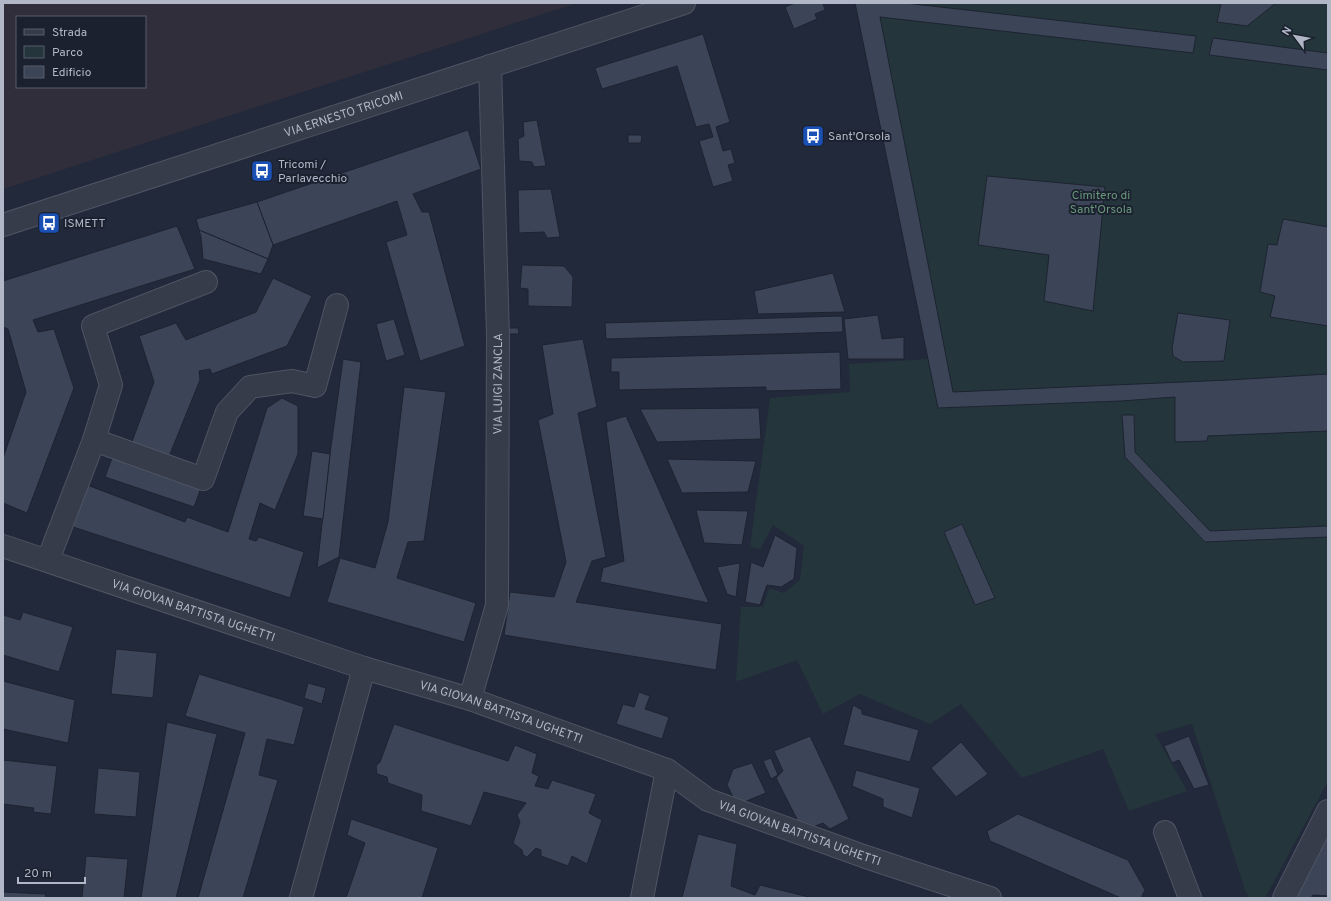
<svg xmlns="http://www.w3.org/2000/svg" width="1331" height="901" viewBox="0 0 1331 901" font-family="Overpass,sans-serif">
<rect width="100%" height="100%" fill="#22293a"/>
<!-- medical -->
<path fill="#312e3c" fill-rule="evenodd" d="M3 3H577L3 189ZM17 17H145V87H17Z"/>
<!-- green -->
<path fill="#24363b" d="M855 3H1328V781L1265 898H1249L1245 890 1192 724 1155 734 1187 791 1129 811 1103 749 1022 778 961 704 930 724 860 694 823 714 797 660 741 680 736 681 741 607H763L769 588 784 593 800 580 804 546 773 525 760 549 750 547 770 398 850 392 849 364 929 359Z"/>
<!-- building -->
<g fill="#3c4457" stroke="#1d2331">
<path d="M795 3H823L825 10 815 14 817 19 794 29 785 7Z"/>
<path d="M855 3H905L1196 36 1193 53 880 17 953 392 1229 380 1328 374V431L1208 436 1207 441 1175 442V397L1121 401 938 408Z"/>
<path d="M1221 3H1276L1247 26 1217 22Z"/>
<path d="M703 34 730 122 716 127 723 151 731 149 735 163 728 165 733 181 713 187 699 141 713 137 709 124 696 127 677 66 602 89 595 68Z"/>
<path d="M1213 38 1328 53V70L1209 55Z"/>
<path d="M537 120 546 166 534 167 532 162 519 161 518 139 524 136 523 122Z"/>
<path d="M468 130 481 169 413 194 422 212H429L465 346 420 361 386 242 407 235 397 201 273 245 257 202Z"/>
<path d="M628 135H642L641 143H628Z"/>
<path d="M987 176 1105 187 1093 311 1044 301 1049 255 978 245Z"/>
<path d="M551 189 560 237 547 238 544 232 519 233 518 190Z"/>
<path d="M257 202 273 245 268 259 199 230 196 219Z"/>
<path d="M1283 219 1328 227V326L1270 317 1275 296 1260 292 1268 244 1277 245Z"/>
<path d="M177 226 195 269 33 320 38 332 54 329 74 388 27 513 3 503V458L26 392 8 329 3 327V281Z"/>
<path d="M199 230 268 259 261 274 203 259 201 237Z"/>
<path d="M522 265 564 266 573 277 572 307 528 306V289L520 288Z"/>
<path d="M833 273 845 312 758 314 754 291Z"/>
<path d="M273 278 312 296 287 346 212 374 210 369 199 371 200 380 168 459 130 447 154 382 139 336 176 323 186 340 256 312Z"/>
<path d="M1178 313 1230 320 1224 361 1183 362 1173 356 1172 348Z"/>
<path d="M878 315 882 339 904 337V359H848L844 319Z"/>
<path d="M842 316 843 332 606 339 605 323Z"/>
<path d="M394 319 405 355 386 361 376 324Z"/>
<path d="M509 328H518L519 334H508Z"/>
<path d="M583 339 597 407 578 413 606 557 592 561 576 602 722 624 716 670 504 635 510 592 554 597 566 562 538 420 553 414 542 345Z"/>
<path d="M840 352 841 389 766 391V387L619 390V372H611V358Z"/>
<path d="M343 359 361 362 339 557 317 568 330 454Z"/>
<path d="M404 387 446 392 424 541 408 542 397 578 476 603 464 642 327 602 340 558 375 568 388 522Z"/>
<path d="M282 398 298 406V454L275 510 260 503 249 539 256 541 259 537 304 552 290 598 73 527 87 485 185 522 187 517 228 532 267 408Z"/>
<path d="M759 408 761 439 657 442 640 409Z"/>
<path d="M1122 415H1134L1135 452 1210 531 1328 526V537L1205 542 1125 457Z"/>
<path d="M626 416 709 603 600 582 603 568 624 561 606 422Z"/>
<path d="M312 451 330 454 323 519 303 516Z"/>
<path d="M112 458 201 488 194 507 105 477Z"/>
<path d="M667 459 756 461 748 492 682 493Z"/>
<path d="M696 510 748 511 742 545 704 543Z"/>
<path d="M962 524 995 598 975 605 944 532Z"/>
<path d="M775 535 797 548 794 579 781 587 767 585 760 605 745 602 751 562 763 567Z"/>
<path d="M740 563 736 597 727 594 717 567Z"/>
<path d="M23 612 73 627 59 672 3 655V615L20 620Z"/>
<path d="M116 649 157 653 153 698 111 694Z"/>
<path d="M199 674 280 699 304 707 294 745 267 739 259 775 278 780 243 898H198L245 733 185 716Z"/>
<path d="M3 681 75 700 68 743 3 729Z"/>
<path d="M308 683 326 688 322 704 304 698Z"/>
<path d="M639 692 650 696 645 709 669 717 662 739 616 724 623 704 634 707Z"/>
<path d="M853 705 862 710V714L919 730 910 762 843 745Z"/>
<path d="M167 722 217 734 176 898H141Z"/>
<path d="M394 724 508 761 515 745 537 754 532 773 539 776 535 786 548 789 552 780 596 794 589 813 602 820 587 864 572 856 568 866 541 856V850L536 848 527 857 523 855 522 850 513 843 520 822 517 815 526 803 484 792 471 826 421 811 422 795 388 783 387 777 377 774 376 766 380 762Z"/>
<path d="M810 736 849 819 830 829 823 823 803 831 776 778 783 771 774 751Z"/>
<path d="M1189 736 1209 785 1194 789 1179 760 1172 763 1164 746Z"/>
<path d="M961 742 988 774 956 797 931 768Z"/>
<path d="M771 758 778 775 771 779 763 761Z"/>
<path d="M3 760 57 766 51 814 33 812 34 808 3 804Z"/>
<path d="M752 763 766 793 737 805 727 785 733 769Z"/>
<path d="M98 768 140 772 136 817 94 814Z"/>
<path d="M856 770 920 788 912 818 883 807V799L852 786Z"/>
<path d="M1018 814 1128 860 1145 890 1141 898H1121L990 841 987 831Z"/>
<path d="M351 819 438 848 422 898H346L365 843 347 835Z"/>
<path d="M698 834 737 844 731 886 755 895 760 885 813 898H682Z"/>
<path d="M1326 839 1328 840V896L1313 895 1311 898H1297L1303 871Z"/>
<path d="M86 856 128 859 124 898H82Z"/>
<path d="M3 892 46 894 45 898H3Z"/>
</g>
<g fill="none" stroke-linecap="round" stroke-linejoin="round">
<!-- minor casing -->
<g stroke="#4e5462" stroke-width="24">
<g id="minor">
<path d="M94 440 203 479 227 412 250 387 292 381 315 386 337 305"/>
<path id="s1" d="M3 546 364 668 470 699 667 770 708 800 866 857 990 898"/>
<path d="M48 560 94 440 111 385 93 326 206 282"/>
<path id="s2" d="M470 699 497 605 498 336 490 66"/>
<path d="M1165 832 1190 898"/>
<path d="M301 898 364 668"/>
<path d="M642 898 667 770"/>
<path d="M1284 898 1328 811"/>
</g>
</g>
<!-- tertiary casing -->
<g stroke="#4e5462" stroke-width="24">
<g id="tertiary">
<path id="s3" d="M3 225 684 3"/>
</g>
</g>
<!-- minor -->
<use href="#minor" stroke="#363c4a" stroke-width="22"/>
<!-- tertiary -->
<use href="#tertiary" stroke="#363c4a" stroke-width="22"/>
</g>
<!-- icons -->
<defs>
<g id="bus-square" transform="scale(1.15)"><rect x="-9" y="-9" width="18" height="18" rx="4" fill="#1a4fb4" stroke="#1b212f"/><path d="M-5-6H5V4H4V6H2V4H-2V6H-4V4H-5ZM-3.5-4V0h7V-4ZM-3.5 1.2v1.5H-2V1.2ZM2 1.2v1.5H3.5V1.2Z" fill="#fff"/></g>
</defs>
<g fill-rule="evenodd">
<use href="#bus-square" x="813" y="136"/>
<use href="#bus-square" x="262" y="171"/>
<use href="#bus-square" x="49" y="223"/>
</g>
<g text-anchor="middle" stroke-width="4" stroke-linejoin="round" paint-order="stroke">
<!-- street labels -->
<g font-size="12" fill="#b1b7c6" stroke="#1b212f">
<text dy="4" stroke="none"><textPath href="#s3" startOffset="358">VIA ERNESTO TRICOMI</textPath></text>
<text dy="4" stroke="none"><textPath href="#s2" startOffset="319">VIA LUIGI ZANCLA</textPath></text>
<text dy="4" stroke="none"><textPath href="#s1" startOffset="201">VIA GIOVAN BATTISTA UGHETTI</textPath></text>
<text dy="4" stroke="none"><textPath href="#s1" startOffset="525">VIA GIOVAN BATTISTA UGHETTI</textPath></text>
<text dy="4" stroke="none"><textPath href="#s1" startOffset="849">VIA GIOVAN BATTISTA UGHETTI</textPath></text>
</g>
<!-- poi labels -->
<g font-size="12" fill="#b1b7c6" stroke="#1b212f" text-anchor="start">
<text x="828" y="140">Sant'Orsola</text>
<text x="278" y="168">Tricomi /<tspan x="278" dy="14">Parlavecchio</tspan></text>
<text x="64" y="227">ISMETT</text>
</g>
<!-- park labels -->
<g font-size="12" fill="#699779" stroke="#1b212f">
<text x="1101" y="199">Cimitero di<tspan x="1101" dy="14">Sant'Orsola</tspan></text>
</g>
</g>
<!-- border -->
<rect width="1331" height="901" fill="none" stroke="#b1b7c6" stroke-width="8"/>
<!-- legend -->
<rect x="16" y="16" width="130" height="72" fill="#1b212f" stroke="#575d6b"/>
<rect x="24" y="29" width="20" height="6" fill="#363c4a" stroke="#575d6b"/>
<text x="52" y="36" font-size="12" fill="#b1b7c6">Strada</text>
<rect x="24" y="46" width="20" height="12" fill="#24363b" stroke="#575d6b"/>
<text x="52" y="56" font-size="12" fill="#b1b7c6">Parco</text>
<rect x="24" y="66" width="20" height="12" fill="#3c4457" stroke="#575d6b"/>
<text x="52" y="76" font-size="12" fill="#b1b7c6">Edificio</text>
<!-- north arrow -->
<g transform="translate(1295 36) rotate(302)" stroke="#1b212f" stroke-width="3" paint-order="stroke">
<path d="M0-3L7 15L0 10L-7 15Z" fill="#b1b7c6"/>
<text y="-6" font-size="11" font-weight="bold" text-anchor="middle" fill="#b1b7c6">N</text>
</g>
<!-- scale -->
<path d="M18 877v6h67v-6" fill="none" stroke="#b1b7c6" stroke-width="2"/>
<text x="24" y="877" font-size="12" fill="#b1b7c6" stroke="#1b212f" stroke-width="3" paint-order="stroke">20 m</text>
</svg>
